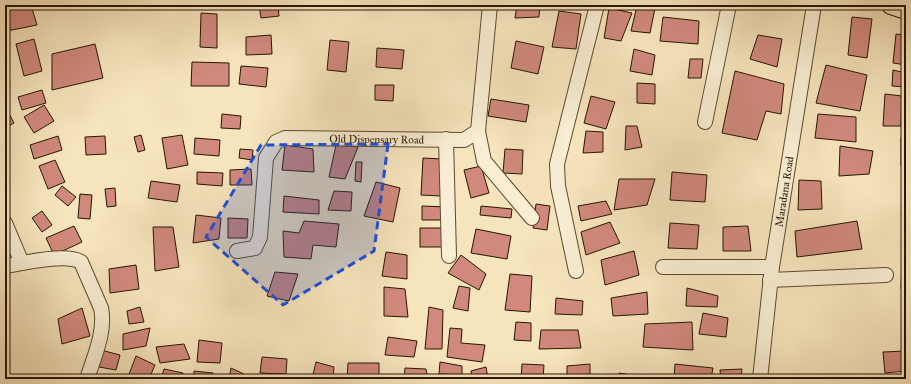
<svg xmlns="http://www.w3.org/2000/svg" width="911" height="384" viewBox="0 0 911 384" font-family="'IM FELL Great Primer',serif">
<rect width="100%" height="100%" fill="#f6e4bc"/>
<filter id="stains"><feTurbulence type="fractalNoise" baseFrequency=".005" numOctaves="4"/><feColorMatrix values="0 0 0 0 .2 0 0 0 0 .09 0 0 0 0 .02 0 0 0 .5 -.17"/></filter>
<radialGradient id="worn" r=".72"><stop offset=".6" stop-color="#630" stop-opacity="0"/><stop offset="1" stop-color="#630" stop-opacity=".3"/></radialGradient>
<!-- building -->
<g fill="#d0897c" stroke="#281600">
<path d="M19 5H31L37 25 7 31 5 8Z"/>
<path d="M259 5H278L279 16 261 18Z"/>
<path d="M517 5H540L539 17 515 18Z"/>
<path d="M671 5H692V8L670 7Z"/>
<path d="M637 6 655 8 650 33 631 31Z"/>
<path d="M609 8 632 13 621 41 604 38Z"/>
<path d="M559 11 581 14 576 49 552 47Z"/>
<path d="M201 13 217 14V48L200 47Z"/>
<path d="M663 17 699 21 698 44 660 41Z"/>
<path d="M852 17 872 19 867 58 848 55Z"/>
<path d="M896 34 906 35V65L893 63Z"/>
<path d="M271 35 272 54 246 55V37Z"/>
<path d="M758 35 782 39 777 67 750 59Z"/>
<path d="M34 39 42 71 24 76 16 44Z"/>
<path d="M330 40 349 42 346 72 327 70Z"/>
<path d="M516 41 544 47 538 74 511 68Z"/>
<path d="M95 44 103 78 52 90V54Z"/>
<path d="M377 48 404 50 402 69 376 67Z"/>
<path d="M634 49 655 55 652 75 630 71Z"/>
<path d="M690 59H703L701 78H688Z"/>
<path d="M192 62 229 63V86H191Z"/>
<path d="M826 65 867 75 860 111 816 103Z"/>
<path d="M241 66 268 68 266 87 239 84Z"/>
<path d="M893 70 906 73V87L892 86Z"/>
<path d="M735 71 784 84 781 114 766 111 757 140 722 133Z"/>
<path d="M637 83 655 84V104L637 103Z"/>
<path d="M375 85H394L393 101 375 100Z"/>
<path d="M42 90 46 103 22 110 18 97Z"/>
<path d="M885 94 902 96 901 126H883Z"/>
<path d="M591 96 615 102 606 129 584 123Z"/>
<path d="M491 99 529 105 526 122 488 116Z"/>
<path d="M44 105 54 121 34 133 24 117Z"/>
<path d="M5 106 14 123 5 128Z"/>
<path d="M222 114 241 116 240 129 221 128Z"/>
<path d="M818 114 856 117V142L815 138Z"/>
<path d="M626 126H637L642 147 625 150Z"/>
<path d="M586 131 603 132V152L583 153Z"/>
<path d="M141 135 145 150 138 152 134 137Z"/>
<path d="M182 135 188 165 167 169 162 138Z"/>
<path d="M58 136 62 150 34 159 30 145Z"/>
<path d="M105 136 106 154 86 155 85 137Z"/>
<path d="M901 137H906V167L901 166Z"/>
<path d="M195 138 220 140 219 156 194 154Z"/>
<path d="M285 145 313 149 314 172 282 170Z"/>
<path d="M336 145 358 147 345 179 329 177Z"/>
<path d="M840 146 873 151 869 174 839 176Z"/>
<path d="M240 149 253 150 252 160 239 158Z"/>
<path d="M505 149 523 150 522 174 503 173Z"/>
<path d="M423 158 443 159 441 196 421 195Z"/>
<path d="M55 160 65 182 48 189 39 166Z"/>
<path d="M356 162H362L361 182 355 181Z"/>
<path d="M481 166 489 193 471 198 464 170Z"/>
<path d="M251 169 252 185H230V170Z"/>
<path d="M197 172 223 173 222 186 197 184Z"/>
<path d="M672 172 707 175 705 202 670 200Z"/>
<path d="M619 179H655L647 205 614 210Z"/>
<path d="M799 180 821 181 822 209 798 210Z"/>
<path d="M151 181 180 185 177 202 148 198Z"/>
<path d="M376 182 400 188 393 222 364 216Z"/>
<path d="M62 186 76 197 68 206 55 195Z"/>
<path d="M115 188 116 206 107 207 105 189Z"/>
<path d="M334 191 352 192 351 211 328 210Z"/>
<path d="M80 194 92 195 90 219 78 218Z"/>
<path d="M284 196 319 200V214L283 212Z"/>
<path d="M606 201 612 214 581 221 578 206Z"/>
<path d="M536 204 550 206 547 230 533 228Z"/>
<path d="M422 206 447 207V220H422Z"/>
<path d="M481 206 512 209 511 218 480 215Z"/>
<path d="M42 211 52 225 42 232 32 218Z"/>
<path d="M196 215 221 218 219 239 193 243Z"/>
<path d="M228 218 248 219 247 238H228Z"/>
<path d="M304 221 339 224 336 247 313 245 311 259 284 257 283 231 299 233Z"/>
<path d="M857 221 862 249 797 257 795 231Z"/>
<path d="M610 222 620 243 586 255 581 232Z"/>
<path d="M670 223 699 225 697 249 668 248Z"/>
<path d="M74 226 82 242 54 255 46 238Z"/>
<path d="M748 226 751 251H723V227Z"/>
<path d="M153 227H173L179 267 155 271Z"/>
<rect x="420" y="228" width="26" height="19"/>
<path d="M476 229 511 236 507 259 471 253Z"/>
<path d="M634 251 639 275 605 285 601 260Z"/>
<path d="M386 252 407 255V279L382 276Z"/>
<path d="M461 255 486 274 479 290 448 273Z"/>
<path d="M902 263H906V290L901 289Z"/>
<path d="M136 265 139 289 110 293 109 269Z"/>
<path d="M275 272 298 274 289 301 267 296Z"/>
<path d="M510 274 532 276 530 312 505 310Z"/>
<path d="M459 286 470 288 468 311 453 308Z"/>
<path d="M384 287 405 289 408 317 384 316Z"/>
<path d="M687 288 718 296 717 307 686 306Z"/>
<path d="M647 292 648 314 613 316 611 298Z"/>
<path d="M556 298 583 301 582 315 555 314Z"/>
<path d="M140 307 144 322 129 324 127 311Z"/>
<path d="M429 307 443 310 442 349H425Z"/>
<path d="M82 308 90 336 62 344 58 319Z"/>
<path d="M703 313 728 318 726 337 699 334Z"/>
<path d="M516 322 531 323V341L514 340Z"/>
<path d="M692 322 693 350 643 347 645 324Z"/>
<path d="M150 328 146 346 123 350V334Z"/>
<path d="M450 328 462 329 461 343 485 345 482 362 447 357Z"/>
<path d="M541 330H578L581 348 539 349Z"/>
<path d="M388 337 417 341 414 357 385 355Z"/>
<path d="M199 340 222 343 220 363 197 362Z"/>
<path d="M184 344 190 359 160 363 156 347Z"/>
<path d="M101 350 120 355 116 370 99 367Z"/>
<path d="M906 351V371L885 373 883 352Z"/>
<path d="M136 356 155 365 149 379 128 377Z"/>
<path d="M262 357 287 359 286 374 260 373Z"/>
<path d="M316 362 334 367 333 379H312Z"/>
<path d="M440 362 462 366V375L439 374Z"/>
<path d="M348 363H379V379H347Z"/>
<path d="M522 364 544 365 543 379H521Z"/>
<path d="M590 364V379H567V366Z"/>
<path d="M675 364 713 368 711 379H674Z"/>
<path d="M486 367 488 379H472L471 371Z"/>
<path d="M231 368 244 374 243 379H229Z"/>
<path d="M405 368 426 369 428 379H404Z"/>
<path d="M164 369 183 373 182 379H161Z"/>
<path d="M742 369 741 379H721L720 370Z"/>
<path d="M194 371 213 373V379H194Z"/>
<path d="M619 373 657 379H619Z"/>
</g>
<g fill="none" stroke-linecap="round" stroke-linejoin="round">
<!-- minor casing -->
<g stroke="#5c4a2f" stroke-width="16">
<g id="minor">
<path d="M705 122 729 5"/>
<path d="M478 131 484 161 532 218"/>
<path d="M446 139 449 256"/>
<path d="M5 223 22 263"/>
<path id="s1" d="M237 251 255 248 260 237 266 158 276 142 285 138 464 140 478 131 490 5"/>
<path d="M5 266C24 263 66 253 81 262L101 308C106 331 94 357 87 379"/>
<path d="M663 267H772"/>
<path d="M576 271 558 186 557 164 597 5"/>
<path d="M770 280 886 275"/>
<path id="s2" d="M760 379 772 267 814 5"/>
</g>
</g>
<!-- major casing -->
<g stroke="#281600" stroke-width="20">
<path id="major" d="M891 5 906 10"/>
</g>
<!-- minor -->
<use href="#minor" stroke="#f9edd3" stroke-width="14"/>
<!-- major -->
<use href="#major" stroke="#f6e4bc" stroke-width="18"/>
</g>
<!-- marked area -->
<path fill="#1d4ed8" fill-opacity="0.2" stroke="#1d4ed8" stroke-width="3" stroke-dasharray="8 5" stroke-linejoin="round" d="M388 144 374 251 283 305 206 237 261 145Z"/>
<g text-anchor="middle" stroke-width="3.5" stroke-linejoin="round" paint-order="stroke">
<!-- street labels -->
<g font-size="11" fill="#281600" stroke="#f9edd3">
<text dy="4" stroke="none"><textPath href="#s1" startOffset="230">Old Dispensary Road</textPath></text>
<text dy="4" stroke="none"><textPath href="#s2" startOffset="189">Maradana Road</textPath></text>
</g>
</g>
<!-- margin -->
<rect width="911" height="384" fill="none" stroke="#f6e4bc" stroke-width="20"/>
<rect x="6" y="6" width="899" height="372" fill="none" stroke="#281600" stroke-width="2"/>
<rect x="10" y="10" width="891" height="364" fill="none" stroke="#281600"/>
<rect width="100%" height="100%" filter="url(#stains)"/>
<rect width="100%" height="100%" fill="url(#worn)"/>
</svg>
